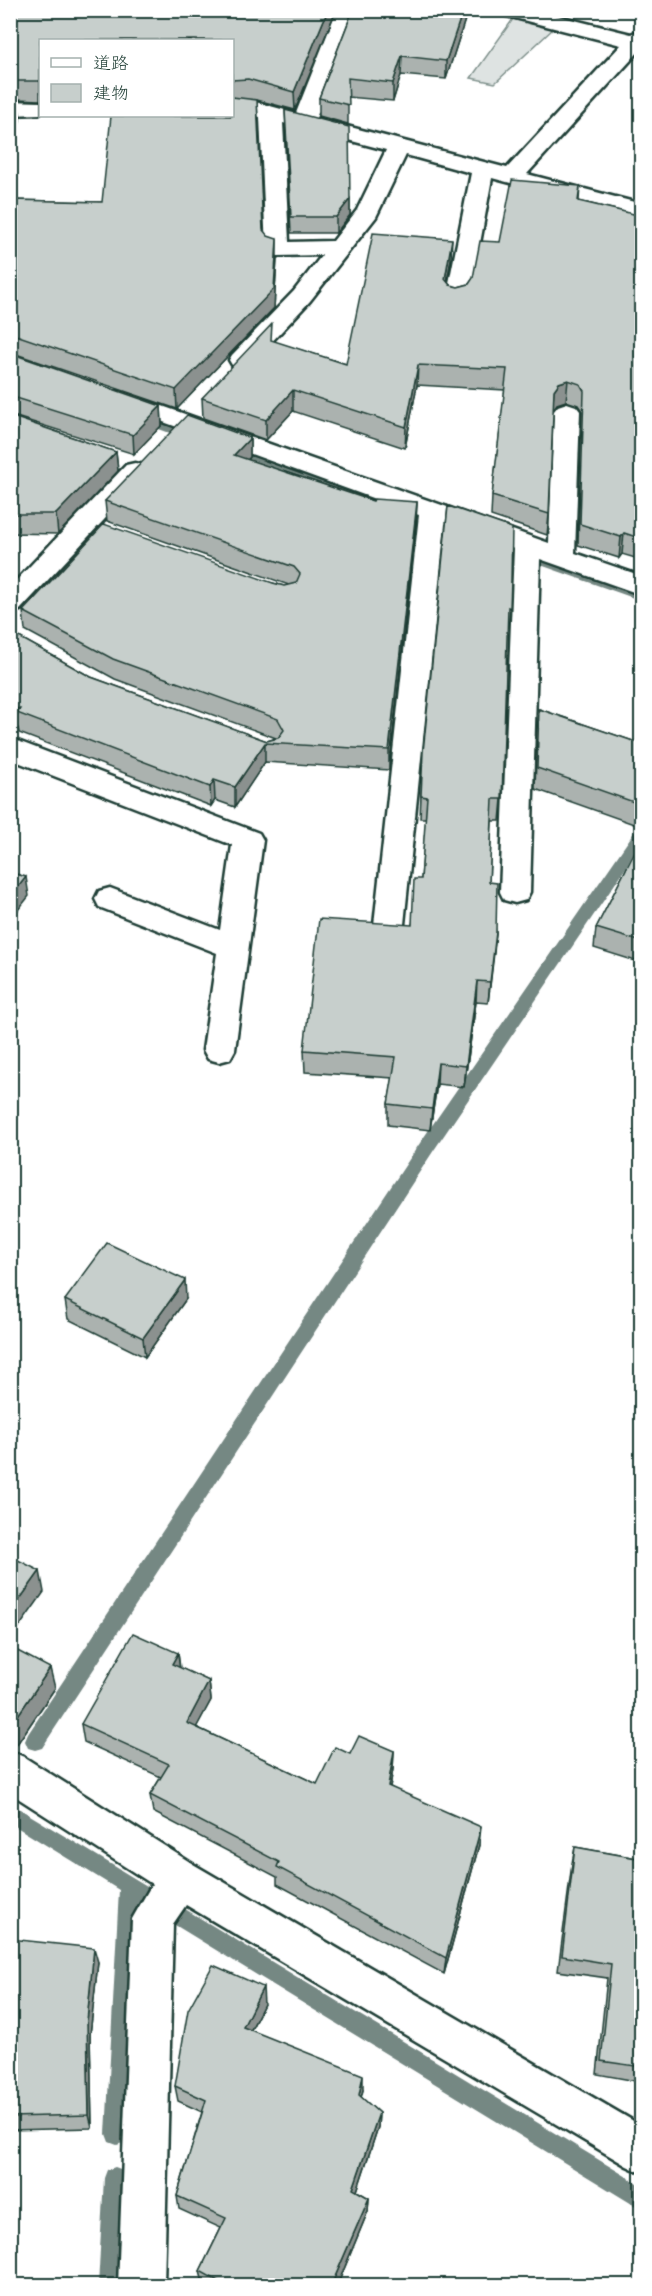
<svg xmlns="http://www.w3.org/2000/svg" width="652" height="2296" viewBox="0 0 652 2296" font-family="Delius,'Klee One',sans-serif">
<rect width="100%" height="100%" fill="#fff"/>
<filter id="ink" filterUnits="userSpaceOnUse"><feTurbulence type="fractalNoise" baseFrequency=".0167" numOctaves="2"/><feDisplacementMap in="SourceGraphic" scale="12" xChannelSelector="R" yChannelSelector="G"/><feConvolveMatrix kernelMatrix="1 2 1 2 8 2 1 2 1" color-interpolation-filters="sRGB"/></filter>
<g filter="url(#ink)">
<!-- green -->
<path fill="#dee3e2" stroke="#7e908b" stroke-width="1.5" d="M513 19 553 29 495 83 471 78Z"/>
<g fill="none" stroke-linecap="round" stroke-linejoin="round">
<!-- stream -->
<g fill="#758883" fill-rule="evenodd">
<path d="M141 414 197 434 199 437 197 440H189L137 421 135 418Z"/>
<path d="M231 446 398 505 400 508 398 511H388L226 453 225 450Z"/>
<path d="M540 556 642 592V601L535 563 533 560Z"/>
<path d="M642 827V844L434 1150 42 1748 35 1750 28 1748 25 1741 28 1734 422 1140 637 828Z"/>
<path d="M10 1803 642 2186V2210L139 1903 128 2134 125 2142 117 2145 109 2142 106 2134 119 1890 10 1823Z"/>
<path d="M115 2167 123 2170 126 2178 120 2286H98L104 2178 107 2170Z"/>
</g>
<!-- minor casing -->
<g stroke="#1f3d34" stroke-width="5">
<g id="minor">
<path d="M337 10H358L316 118 507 168 621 45 499 14 496 10H534L631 34 642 29V48L527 174 642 204V218L492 178 470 298 466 303 458 305 450 303 446 298 471 173 406 155 376 217 310 301 250 365 241 367 232 365 229 360 232 355 294 291 322 255 278 256 270 254 266 249 260 117 248 114H232V100H248L296 113ZM283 123 386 150 357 210 333 241 289 242Z"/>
<path d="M10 101 40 102V114L10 115Z"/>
<path d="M120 391 549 543 554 411 558 406 567 403 576 406 580 411 575 553 642 576V595L540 559 530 892 526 900 515 903 504 900 500 892 514 549 445 524 403 934 399 942 388 945 377 942 373 934 419 515 111 403 108 398 111 393Z"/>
<path d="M135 463 144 465 148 471 144 477 20 610 10 613V587L126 465Z"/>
<path d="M10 738 259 833 263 840 235 1050 230 1059 219 1062 208 1059 203 1050 217 953 99 907 95 899 99 891 110 888 220 930 232 845 10 759Z"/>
<path d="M10 1751 24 1757 193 1864 642 2126V2173L627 2166 186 1905 173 1924 164 2286H118L132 1919 152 1884 10 1793Z"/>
</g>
</g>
<!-- minor -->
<use href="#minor" fill="#fff" fill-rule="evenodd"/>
</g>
<!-- wall -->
<g fill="#abb2af" stroke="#1f3d34" stroke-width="1.5">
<path d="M17 10H336L295 110 257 100 263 230 277 258 274 308 177 409 10 352V200L102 202 232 116V40H40V100L18 99 20 117 10 197V16H14Z"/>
<path d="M353 10H468L446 79 401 75 393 101 348 97V124L319 116V98Z"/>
<path d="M285 110 350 199V215L336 233H291Z"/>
<path d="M580 186 579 201 642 216V560L622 554 619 558 578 545 582 411 578 405 566 401 557 404 553 410 549 514 547 535 491 516 492 496 505 390 417 385 405 448 293 411 266 440 203 418 202 398 272 341 346 364 451 259 447 282 450 285 458 287 469 284 500 242Z"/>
<path d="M10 353 161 406 162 425 134 454 10 415Z"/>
<path d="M10 416 116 452 118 471 58 534 10 533Z"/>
<path d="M250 438V457L248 460 373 501 417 502 416 521 389 770 265 762 235 807 215 800 211 806 19 733 18 728 10 725V632L91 677 267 741 276 738 115 679 25 630 23 611 273 583 284 586 289 585 107 521 105 501Z"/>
<path d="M448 506 510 608 508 630H507L502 799 500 821H492L489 882 496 932 488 1003 476 1002 464 1087 437 1084 430 1130 388 1125V1104L393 1078 305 1072 304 1050 412 925 421 879 426 818H420L423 752Z"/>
<path d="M539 709 642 744V827L535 789 537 730Z"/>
<path d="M642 838V963L594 948 596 928Z"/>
<path d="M186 1299 145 1357 68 1319 65 1300Z"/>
<path d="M10 1647 55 1688 15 1747 10 1745Z"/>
<path d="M178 1653 180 1668 209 1681 211 1700 196 1727 317 1784 350 1754 394 1751 393 1769 390 1787 479 1845 444 1974 277 1884V1877L153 1812 150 1795 161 1777 84 1742 81 1724Z"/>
<path d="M575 1847 642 1859V2082L597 2074 607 1978 558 1971 572 1863Z"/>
<path d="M10 1939 98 1962 90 2035 92 2128 10 2130Z"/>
<path d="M264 2004 251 2030 363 2090 361 2097 379 2113 378 2127 357 2191 369 2198 368 2211 337 2286H206L203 2283 200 2271 221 2228 179 2209 177 2196 202 2112 178 2101 175 2086Z"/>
<path d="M642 2082V2111H639Z"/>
</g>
<!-- shaded-wall -->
<g fill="#8b918f" stroke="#1f3d34" stroke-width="1.5">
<path d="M328 10H336L295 110 294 92Z"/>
<path d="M463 10H468L446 79V61Z"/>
<path d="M402 56 401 75 393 101V83Z"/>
<path d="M18 98 20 117 10 197V161Z"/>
<path d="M350 199V215L336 233V217Z"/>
<path d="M277 239V258L274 308 177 409 176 390Z"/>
<path d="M452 239 451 259 444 299 445 279Z"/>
<path d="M418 365 417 385 405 448 406 427Z"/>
<path d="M568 380 566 401 557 404 552 411 554 390 559 383Z"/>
<path d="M293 390V411L266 440V420Z"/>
<path d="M161 406 162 425 134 454 133 435Z"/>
<path d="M250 438V457L234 475V455Z"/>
<path d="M116 452 118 471 58 534 56 514Z"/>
<path d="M417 502 416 521 389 770V750Z"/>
<path d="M624 533 622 554 619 558 621 537Z"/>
<path d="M265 743V762L235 807V787Z"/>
<path d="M214 780 215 800 211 806 210 787Z"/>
<path d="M11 851 13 870 10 873Z"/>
<path d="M26 877 29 896 10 920V897Z"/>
<path d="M496 932 494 953 488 1003 490 982Z"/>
<path d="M477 981 476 1002 464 1087 466 1066Z"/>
<path d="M438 1063 437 1084 430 1130 432 1109Z"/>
<path d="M185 1280 186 1299 145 1357 143 1338Z"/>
<path d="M40 1571 44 1592 10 1640V1613Z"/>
<path d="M178 1653 180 1672 172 1664Z"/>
<path d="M50 1668 55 1688 15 1747 10 1727Z"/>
<path d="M209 1681 211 1700 189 1741 187 1723Z"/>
<path d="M394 1751 393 1769 387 1804 388 1786Z"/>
<path d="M481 1827 479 1845 444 1974 446 1958Z"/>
<path d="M94 1948 98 1962 90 2035 92 2128 89 2115 87 2021Z"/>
<path d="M263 1987 264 2004 244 2043 243 2027Z"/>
<path d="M363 2075V2090L358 2110 359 2095Z"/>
<path d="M379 2113 378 2127 353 2203V2189Z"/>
<path d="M369 2198 368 2211 337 2286H331Z"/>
</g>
<!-- building -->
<g fill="#c7cfcc" stroke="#1f3d34" stroke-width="1.5">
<path d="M17 10H164L189 13 197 10H328L294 92 248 79 232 80V40H40V81H10V16H14Z"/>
<path d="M353 10H463L446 61 402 56 393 83 348 78 349 105 319 98Z"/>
<path d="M232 97 257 100 263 230 268 236 277 239 274 289 176 390 10 333V200L102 202 111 116H232Z"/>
<path d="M10 98H18L10 161Z"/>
<path d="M285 110 349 127 350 199 336 217H291Z"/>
<path d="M512 180 580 186 578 201 642 216V221L640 223H642V539L624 533 621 537 580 524 584 391 580 384 568 380 559 383 554 390 549 514 492 496 507 369 418 365 406 427 293 390 266 420 202 398 272 324 271 340 346 364 373 233 452 239 445 279 450 285 458 287 469 284 473 278 480 241 500 242Z"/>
<path d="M10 353 161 406 133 435 10 396Z"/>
<path d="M187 415 250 438 234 455 373 501 374 499 417 502 389 750 265 743 235 787 214 780 210 787 17 713 20 709 10 707V632L91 677 267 741 278 738 284 730 278 719 113 659 23 611 104 524 273 583 284 586 296 583 300 574 294 567 105 501Z"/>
<path d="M10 416 116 452 56 514H10Z"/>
<path d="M448 506 512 528 511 580 510 608 508 607 502 799H493L489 882 497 883 496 932 490 982 477 981 466 1066 438 1063 432 1109 388 1104 396 1057 304 1050 319 919 412 925 414 879H421L427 797 421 796 423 752Z"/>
<path d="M539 709 642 744V805L537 768Z"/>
<path d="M642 838V942L596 928Z"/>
<path d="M10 872 26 877 10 897Z"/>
<path d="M107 1243 185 1280 143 1338 65 1300Z"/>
<path d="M10 1556 40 1571 10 1613Z"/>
<path d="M133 1633 178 1653 172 1664 209 1681 187 1723 317 1784 335 1747 350 1754 359 1736 394 1751 388 1786 481 1827 446 1958 277 1867 279 1862 150 1795 169 1764 81 1724Z"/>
<path d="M10 1647 50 1668 10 1727Z"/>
<path d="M575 1847 642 1859V2067L601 2061 611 1964 562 1956Z"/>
<path d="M10 1939 94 1948 87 2021 89 2115 10 2117Z"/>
<path d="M213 1965 263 1987 243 2027 363 2075 359 2095 379 2113 353 2189 369 2198 331 2286H227L200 2271 226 2218 177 2196 206 2100 175 2086 188 2010Z"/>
</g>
</g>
<!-- margin -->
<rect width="652" height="2296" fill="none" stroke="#fff" stroke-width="36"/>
<rect x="18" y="18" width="616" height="2260" fill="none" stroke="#1f3d34" stroke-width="2" filter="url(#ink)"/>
<!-- legend -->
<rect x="39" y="39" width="195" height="78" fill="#ffffff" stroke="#a5b1ae" stroke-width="1.5"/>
<rect x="51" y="58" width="30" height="9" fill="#ffffff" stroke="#a5b1ae" stroke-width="1.5"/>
<text x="93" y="69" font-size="18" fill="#1f3d34">道路</text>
<rect x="51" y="84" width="30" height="18" fill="#c7cfcc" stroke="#a5b1ae" stroke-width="1.5"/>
<text x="93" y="99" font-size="18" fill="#1f3d34">建物</text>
</svg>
